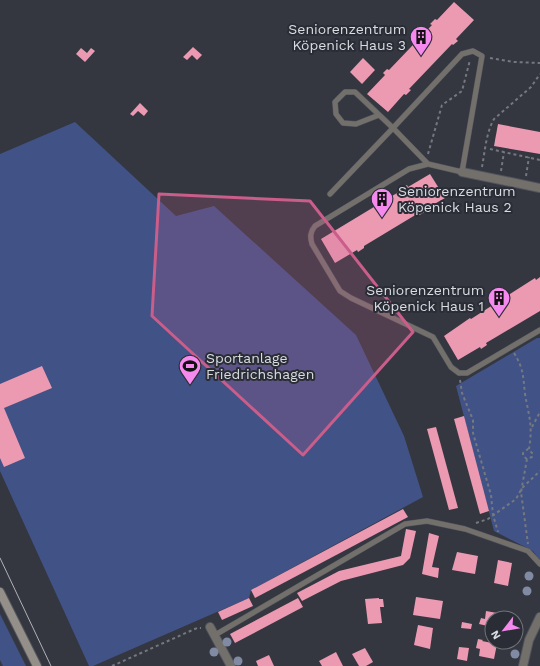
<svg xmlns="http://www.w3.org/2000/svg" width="540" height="666" viewBox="0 0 540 666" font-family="'Work Sans',sans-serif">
<rect width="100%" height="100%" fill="#343740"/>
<!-- green -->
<g fill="#415286">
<path d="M75 122 176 216 214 206 356 335 404 436 423 497 251 590 249 598 93 666H89L0 471V154Z"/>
<path d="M537 338H540V561L533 551 494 531 456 386Z"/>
<path d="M0 614 26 666H3L0 660Z"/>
</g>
<!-- building -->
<g fill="#ec99b2">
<path d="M454 2 474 20 456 39 458 41 453 45 452 44 409 89 411 90 406 95 404 94 388 112 367 94 385 75 383 73 387 69 389 70 432 25 430 24 435 19 437 20Z"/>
<path d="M193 47 202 55 197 60 192 55 187 60 183 57Z"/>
<path d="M81 48 87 53 91 48 95 51 85 62 76 54Z"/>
<path d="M363 58 375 70 362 84 350 72Z"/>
<path d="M140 103 148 111 144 116 138 111 133 116 130 114Z"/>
<path d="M498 124 540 132V154L494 146Z"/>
<path d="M430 174 445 198 429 207V209L418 216 417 214 364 246V248L358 252 357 250 335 263 321 239 402 190 401 189 407 185 408 187Z"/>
<path d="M540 277V311L486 343 487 345 481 349 480 347 458 360 444 336 470 318 471 319 535 278 536 280Z"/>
<path d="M42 366 52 388 4 408 25 458 4 467 0 458V384Z"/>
<path d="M464 416 489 511 480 514 454 419Z"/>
<path d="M436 427 458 508 449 510 427 429Z"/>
<path d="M403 509 408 517 255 598 251 590Z"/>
<path d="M406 529 416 531 410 558 403 565 341 581 302 601 297 593 339 571 401 556Z"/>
<path d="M429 533 439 536 432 567 439 568 438 578 422 574Z"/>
<path d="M457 552 478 556 475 574 452 570Z"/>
<path d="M498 560 512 563 508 586 494 583Z"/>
<path d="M416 597 443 601 440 619 413 615Z"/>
<path d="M249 598 253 606 222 620 218 612Z"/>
<path d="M298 598 303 607 235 643 230 634Z"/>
<path d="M379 598V599H383L384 607H380L382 623 368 624 365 599Z"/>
<path d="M486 611 503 614 502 618H492V627L479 624 481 618 485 619Z"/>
<path d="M462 622 472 624 471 629 461 628Z"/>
<path d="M418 625 433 628 430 649 414 645Z"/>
<path d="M478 639 483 640 482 641 497 644 494 659 479 656 480 649 476 648Z"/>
<path d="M459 647 469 648 467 661 457 659Z"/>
<path d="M365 648 373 662 366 666H359L352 654Z"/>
<path d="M336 652 343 666H322L319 661Z"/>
<path d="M269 655 274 666H258L256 661Z"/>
</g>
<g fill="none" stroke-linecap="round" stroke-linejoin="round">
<!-- service casing -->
<g stroke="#52555d" stroke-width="6">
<g id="service">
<path d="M428 164 393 128 462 54 473 51 482 56 462 172 428 164 409 169 315 226C310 232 310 237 312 244L340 291 351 298 433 337 451 367 459 373H467L540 330"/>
<path d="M330 194 393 128 355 92H345L335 102 336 114 343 123 356 124 379 115"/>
<path d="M215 635 405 524 427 521 465 529 528 551 540 564"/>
</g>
</g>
<!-- minor casing -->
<g stroke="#52555d" stroke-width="10">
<g id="minor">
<path d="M462 172 540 188"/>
<path d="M210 627 231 666"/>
<path d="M523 666 529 640 540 617"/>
</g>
</g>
<!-- secondary casing -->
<g stroke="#52555d" stroke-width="10">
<path id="secondary" d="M0 592 37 666"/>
</g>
<!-- path -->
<g stroke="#75787f" stroke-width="2" stroke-dasharray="3 3" stroke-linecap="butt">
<path d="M490 58 514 62 540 63"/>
<path d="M490 149 540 160"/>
<path d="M428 154 442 105 462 91 470 60"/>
<path d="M482 167C485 151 486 133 494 119L531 87 540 74"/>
<path d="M501 171 504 152"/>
<path d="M526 176 529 157"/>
<path d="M514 353C524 369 523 377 525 394 529 417 533 425 529 449"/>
<path d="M460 380 462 393 473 420V433L491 495 493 515 498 532"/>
<path d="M532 427 540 412"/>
<path d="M527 459 523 456V453L528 449 533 454 532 457 527 459 521 492 528 544"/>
<path d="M476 523 488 519 516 499 522 488 540 471"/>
<path d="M112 666 197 628H201"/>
</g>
<!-- service -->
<use href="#service" stroke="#73706c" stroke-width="5"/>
<!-- minor -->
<use href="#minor" stroke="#73706c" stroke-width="8"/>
<!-- secondary -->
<use href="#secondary" stroke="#958f89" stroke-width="8"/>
<!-- tram -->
<path stroke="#b0b3b9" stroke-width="1" d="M0 558 51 666"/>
</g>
<!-- trees -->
<g fill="#808aa2">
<circle cx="529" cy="576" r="4.5"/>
<circle cx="527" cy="591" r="4.5"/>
<circle cx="227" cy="642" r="4.5"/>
<circle cx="214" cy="652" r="4.5"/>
<circle cx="515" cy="654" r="4.5"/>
<circle cx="238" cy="661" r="4.5"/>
</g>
<!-- marked area -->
<path fill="#ca5d8a" fill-opacity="0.2" stroke="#ca5d8a" stroke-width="3" stroke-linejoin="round" d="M159 194 310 201 413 332 303 455 152 316Z"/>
<!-- icons -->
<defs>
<g id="building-pin" transform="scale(1.15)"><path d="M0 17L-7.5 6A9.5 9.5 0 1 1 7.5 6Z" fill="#f589ee" stroke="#2a2d36"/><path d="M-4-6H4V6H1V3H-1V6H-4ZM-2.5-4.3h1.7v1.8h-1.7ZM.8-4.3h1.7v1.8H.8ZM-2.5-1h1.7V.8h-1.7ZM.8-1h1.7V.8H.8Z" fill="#111"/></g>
<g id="stadium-pin" transform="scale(1.15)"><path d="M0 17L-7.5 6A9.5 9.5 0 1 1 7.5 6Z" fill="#f589ee" stroke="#2a2d36"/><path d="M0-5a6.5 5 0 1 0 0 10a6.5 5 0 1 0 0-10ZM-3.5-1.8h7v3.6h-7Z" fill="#111"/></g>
</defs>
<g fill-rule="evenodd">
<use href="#building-pin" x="421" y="37"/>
<use href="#building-pin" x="382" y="199"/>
<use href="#building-pin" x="499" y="298"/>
<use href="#stadium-pin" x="190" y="366"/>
</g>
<g text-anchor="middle" stroke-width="4" stroke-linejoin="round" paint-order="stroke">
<!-- poi labels -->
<g font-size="14" fill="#d9dce1" stroke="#2a2d36" text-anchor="end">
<text x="406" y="34">Seniorenzentrum<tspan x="406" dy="16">Köpenick Haus 3</tspan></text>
<text x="398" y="196" text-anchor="start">Seniorenzentrum<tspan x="398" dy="16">Köpenick Haus 2</tspan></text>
<text x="484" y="295">Seniorenzentrum<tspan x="484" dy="16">Köpenick Haus 1</tspan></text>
<text x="206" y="363" text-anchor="start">Sportanlage<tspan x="206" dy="16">Friedrichshagen</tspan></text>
</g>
</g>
<!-- north arrow -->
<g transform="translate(504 630) rotate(239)"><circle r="19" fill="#2a2d36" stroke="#70737a"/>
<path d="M0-3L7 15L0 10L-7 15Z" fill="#f589ee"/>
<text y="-6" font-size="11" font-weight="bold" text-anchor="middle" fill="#d9dce1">N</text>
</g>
</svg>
